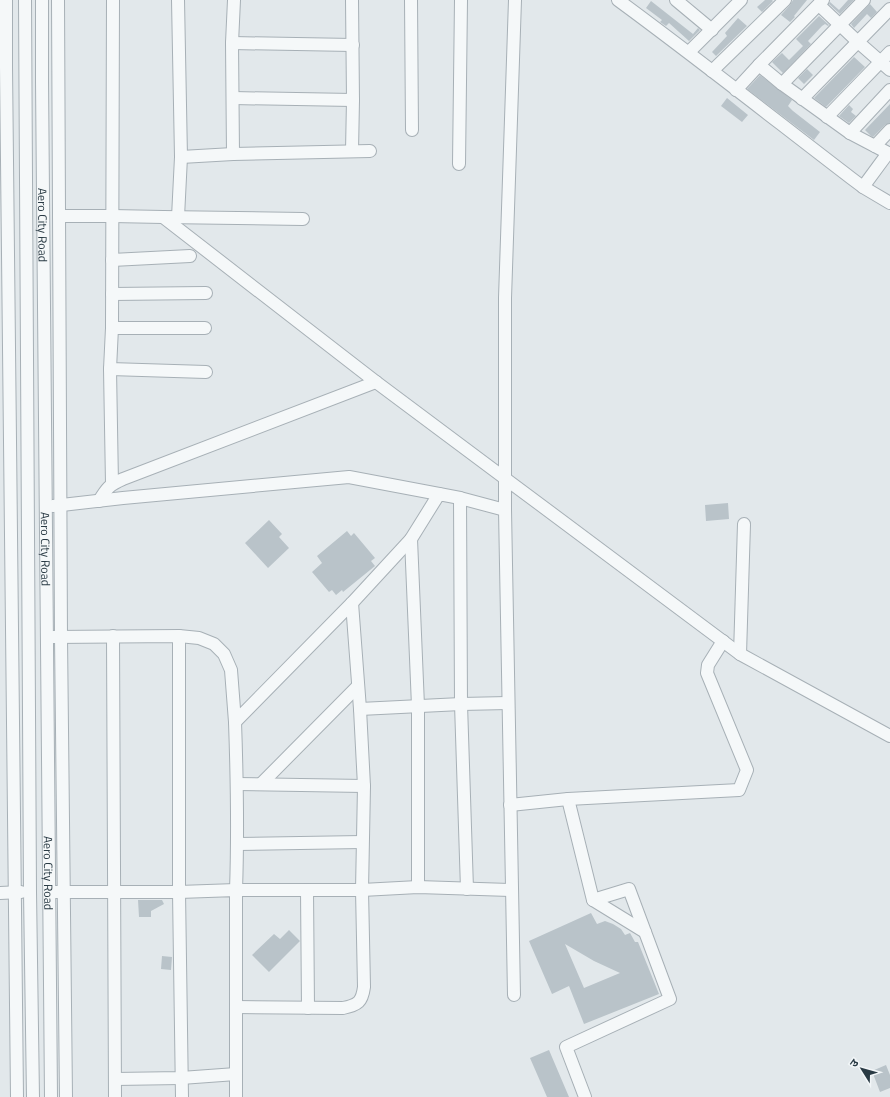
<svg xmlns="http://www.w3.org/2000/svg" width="890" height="1097" font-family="'Titillium Web','Noto Sans Devanagari',sans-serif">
	<rect width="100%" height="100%" fill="#e2e8eb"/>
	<!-- building -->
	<path fill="#b9c3c9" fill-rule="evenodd" d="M 765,0 L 772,0 L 773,1 L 762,12 L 757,7 Z
		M 793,0 L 807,0 L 794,16 L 795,17 L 790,22 L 781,15 L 790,5 Z
		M 848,0 L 854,0 L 840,14 L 829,4 L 830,2 L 839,10 Z
		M 651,1 L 693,34 L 698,28 L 700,30 L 689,41 L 669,23 L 666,26 L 660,22 L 662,20 L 646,8 Z
		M 870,4 L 877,12 L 871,18 L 867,14 L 854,28 L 851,24 Z
		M 819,16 L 829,25 L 828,26 L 825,24 L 822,26 L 808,41 L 811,44 L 783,73 L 772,62 L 782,53 L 789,60 L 803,46 L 796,39 Z
		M 738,18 L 747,26 L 716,56 L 712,52 L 727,36 L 725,33 Z
		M 854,57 L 865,67 L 826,107 L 814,98 Z
		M 807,69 L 813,75 L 804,84 L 798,78 Z
		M 760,75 L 792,100 L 788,106 L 793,111 L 820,132 L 814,140 L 747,89 Z
		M 727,98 L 748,115 L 742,122 L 721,106 Z
		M 890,104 L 890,123 L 885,125 L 873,137 L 871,136 L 865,130 Z
		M 849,105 L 853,109 L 851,112 L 856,116 L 849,123 L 839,116 Z
		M 728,503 L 729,519 L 706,521 L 705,505 Z
		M 269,520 L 282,534 L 279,537 L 289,548 L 268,568 L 245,543 Z
		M 347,531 L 351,536 L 354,533 L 375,558 L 371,561 L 375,566 L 343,592 L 342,590 L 336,595 L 332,590 L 329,592 L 312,572 L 322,563 L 317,556 Z
		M 138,900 L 162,900 L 164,904 L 151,911 L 151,917 L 139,917 Z
		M 591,913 L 597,924 L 605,921 L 613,924 L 621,929 L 625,935 L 630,933 L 635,942 L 638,942 L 659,994 L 584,1024 L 569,986 L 552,994 L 529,941 ZM 565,944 L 594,961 L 620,973 L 584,988 Z
		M 289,930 L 300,941 L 269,972 L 252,955 L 274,934 L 280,939 Z
		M 162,956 L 172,957 L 171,970 L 161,969 Z
		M 549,1050 L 569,1097 L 547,1097 L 530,1058 Z
		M 886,1065 L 890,1075 L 890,1088 L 880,1092 L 872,1071 Z"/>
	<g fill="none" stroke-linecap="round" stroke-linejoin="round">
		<defs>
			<g id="minor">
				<path d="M 6,0 L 6,67 L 17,1097"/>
				<path d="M 25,0 L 30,892 L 33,1097"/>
				<path id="s1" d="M 42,0 L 42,81 L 51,1097"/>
				<path d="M 58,0 L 61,637 L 66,1097"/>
				<path d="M 113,0 L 112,328 L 110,369 L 206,372"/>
				<path d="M 178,0 L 181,157 L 178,217"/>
				<path d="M 411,0 L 412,130"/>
				<path d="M 618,0 C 697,58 774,119 851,178 L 863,187 L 890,203"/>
				<path d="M 676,0 L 712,30"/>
				<path d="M 819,5 L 858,42 L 890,70"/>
				<path d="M 232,43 L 353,45"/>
				<path d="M 689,52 L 741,0"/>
				<path d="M 759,65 L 782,84 L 850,133 L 890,154"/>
				<path d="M 712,71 L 785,0"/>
				<path d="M 782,84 L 864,0"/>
				<path d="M 736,90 L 759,65 L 823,0"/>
				<path d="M 233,98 L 353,100"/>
				<path d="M 802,99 L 890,9"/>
				<path d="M 827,117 L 890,52"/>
				<path d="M 850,133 L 890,90"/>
				<path d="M 875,146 L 890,130"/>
				<path d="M 352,151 L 353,100 L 352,0"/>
				<path d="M 233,154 L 232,43 L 234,0"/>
				<path d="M 181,157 L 233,154 L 370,151"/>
				<path d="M 459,164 L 461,0"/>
				<path d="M 863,187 L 888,153"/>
				<path d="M 59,216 L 112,216 L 163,217 L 303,219"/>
				<path d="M 163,217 L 376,382 L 740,654 L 890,736"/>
				<path d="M 112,260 L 190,256"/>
				<path d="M 112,294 L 206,293"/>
				<path d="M 112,328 L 205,328"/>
				<path d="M 110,369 L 112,484"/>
				<path d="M 460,498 L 461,704 L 467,889"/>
				<path d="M 99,501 C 107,488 109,485 123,479 L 376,382"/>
				<path d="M 53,506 L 123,498 L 349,477 L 439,494"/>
				<path d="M 411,539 L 418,706 L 418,887"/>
				<path d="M 113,636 L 115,1097"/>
				<path d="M 179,636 L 179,892 L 182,1097"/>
				<path d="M 53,637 L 179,636 L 199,638 L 214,644 L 224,654 L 231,670 L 235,722 L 352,603 L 411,539 L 439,494 L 460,498 L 505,510"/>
				<path d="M 740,654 L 744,524"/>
				<path d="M 360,709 L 461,704 L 508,703"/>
				<path d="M 235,722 C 237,778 238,834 236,890 L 362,890 L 418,887 L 512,890"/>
				<path d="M 237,784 L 364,786"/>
				<path d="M 261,784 L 358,686"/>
				<path d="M 568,799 L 593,900 L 629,889 L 670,999 L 566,1047 L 585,1097"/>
				<path d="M 510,805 L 568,799 L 739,790 L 747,770 L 707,673 L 708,665 L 723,641"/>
				<path d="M 238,844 L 362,842"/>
				<path d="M 307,890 L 308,1008"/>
				<path d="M 55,892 L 179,892 L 236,890 L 236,1097"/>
				<path d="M 0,893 L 21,892"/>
				<path d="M 593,900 L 645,932"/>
				<path d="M 514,995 L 505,510 L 505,298 L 515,0"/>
				<path d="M 236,1007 L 343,1008 C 358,1005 362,1002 364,987 L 362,890 L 364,786 L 360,709 L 352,603"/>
				<path d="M 115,1079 L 181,1078 L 236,1074"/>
			</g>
		</defs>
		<!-- minor casing -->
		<use href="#minor" stroke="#a7b0b6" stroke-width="14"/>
		<!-- minor -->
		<use href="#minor" stroke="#f5f8f9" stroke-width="12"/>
	</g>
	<g text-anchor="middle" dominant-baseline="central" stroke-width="3.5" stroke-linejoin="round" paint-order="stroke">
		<!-- street labels -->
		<g font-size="12" fill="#293a44" stroke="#f2f6f8">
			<text stroke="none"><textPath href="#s1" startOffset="225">Aero City Road</textPath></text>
			<text stroke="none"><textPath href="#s1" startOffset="549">Aero City Road</textPath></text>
			<text stroke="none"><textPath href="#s1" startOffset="873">Aero City Road</textPath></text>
		</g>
	</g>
	<!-- north arrow -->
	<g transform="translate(862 1069) rotate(307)" stroke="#f2f6f8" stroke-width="3" paint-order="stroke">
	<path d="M0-3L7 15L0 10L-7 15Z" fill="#293a44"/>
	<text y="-6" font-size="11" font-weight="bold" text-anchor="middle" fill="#293a44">उ</text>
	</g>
</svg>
